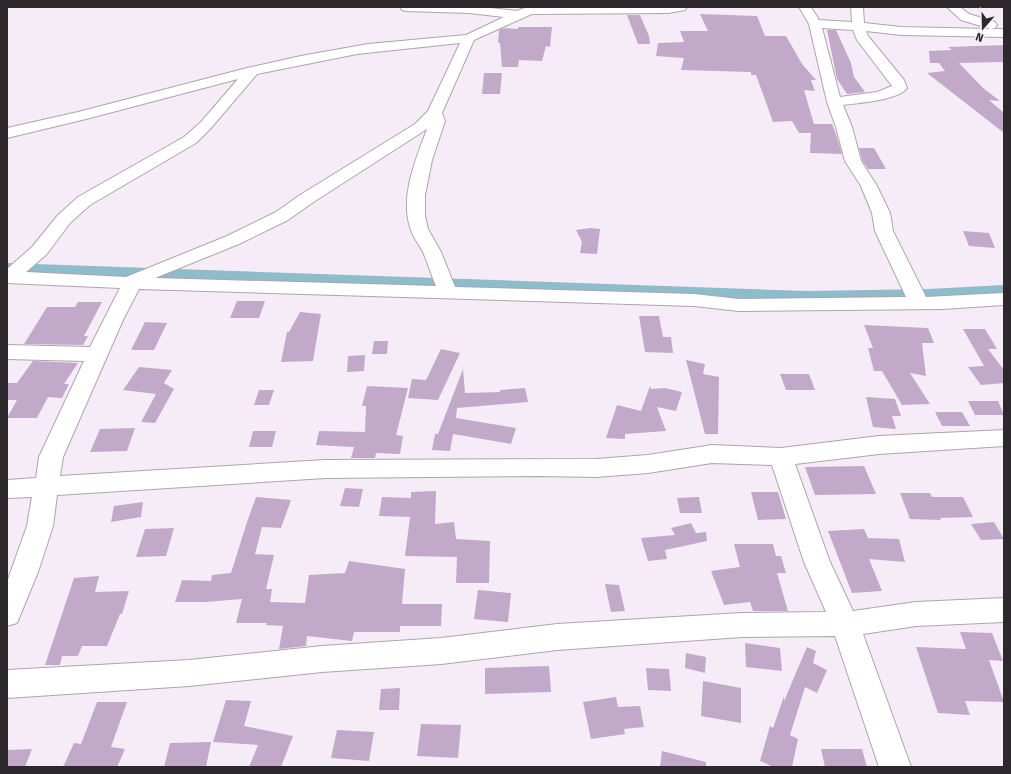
<svg xmlns="http://www.w3.org/2000/svg" width="1011" height="774" font-family="'Fira Sans',sans-serif">
	<rect width="100%" height="100%" fill="#f6ecf7"/>
	<g fill="none" stroke-linecap="round" stroke-linejoin="round">
		<!-- canal -->
		<path fill="#8dbcca" fill-rule="evenodd" d="M 7,263 L 807,291 L 928,289 L 1004,285 L 1004,295 L 928,299 L 807,301 L 7,273 Z"/>
	</g>
	<!-- building -->
	<path fill="#c2a9c9" d="M 700,14 L 757,16 L 765,36 L 786,36 L 802,64 L 816,80 L 811,80 L 815,91 L 804,90 L 814,124 L 832,124 L 837,137 L 842,154 L 810,153 L 811,133 L 799,133 L 792,121 L 773,122 L 756,75 L 751,75 L 751,72 L 681,70 L 684,58 L 656,56 L 658,43 L 684,42 L 680,31 L 708,31 Z
		M 627,15 L 640,15 L 649,36 L 650,44 L 638,44 Z
		M 518,27 L 552,27 L 550,47 L 546,46 L 542,61 L 519,60 L 518,67 L 502,67 L 500,43 L 498,43 L 499,30 L 505,28 L 518,29 Z
		M 827,30 L 836,30 L 851,63 L 854,77 L 865,92 L 847,94 L 837,79 Z
		M 1004,45 L 1004,62 L 959,63 L 983,88 L 1000,101 L 989,100 L 1004,113 L 1004,133 L 927,73 L 945,71 L 939,63 L 930,63 L 929,51 L 952,50 L 948,47 Z
		M 484,73 L 502,73 L 500,94 L 482,94 Z
		M 859,148 L 874,148 L 886,169 L 868,169 L 862,160 Z
		M 590,228 L 600,229 L 597,254 L 580,253 L 582,242 L 576,230 Z
		M 963,231 L 989,233 L 995,248 L 969,246 Z
		M 237,301 L 265,301 L 259,318 L 230,318 Z
		M 78,302 L 102,302 L 84,336 L 88,336 L 83,345 L 24,344 L 47,307 L 75,307 Z
		M 300,312 L 321,314 L 313,361 L 281,362 L 287,332 L 289,332 Z
		M 639,316 L 659,316 L 663,337 L 671,337 L 673,353 L 645,352 Z
		M 145,322 L 167,323 L 154,350 L 131,350 Z
		M 864,325 L 928,328 L 934,343 L 922,343 L 926,376 L 910,373 L 930,404 L 902,405 L 882,371 L 874,371 L 868,348 L 873,348 Z
		M 963,329 L 985,329 L 997,349 L 988,349 L 1004,370 L 1004,383 L 981,385 L 968,367 L 984,366 Z
		M 374,341 L 388,341 L 387,354 L 372,354 Z
		M 441,349 L 460,353 L 438,400 L 408,398 L 412,379 L 426,380 Z
		M 365,355 L 364,371 L 347,372 L 348,356 Z
		M 686,360 L 705,364 L 703,374 L 719,377 L 718,434 L 705,434 Z
		M 33,361 L 78,363 L 64,384 L 69,384 L 62,398 L 48,397 L 37,418 L 7,418 L 17,400 L 7,400 L 7,383 L 17,383 Z
		M 139,367 L 172,370 L 164,383 L 174,389 L 155,423 L 141,422 L 156,394 L 123,390 Z
		M 463,369 L 465,393 L 500,392 L 500,390 L 525,388 L 528,402 L 457,408 L 456,418 L 516,428 L 511,444 L 453,434 L 450,451 L 432,450 L 435,434 L 438,434 Z
		M 780,374 L 809,374 L 815,390 L 786,390 Z
		M 367,386 L 408,388 L 396,435 L 403,436 L 400,454 L 376,453 L 375,458 L 351,458 L 354,447 L 316,445 L 319,431 L 365,432 L 366,406 L 362,406 Z
		M 650,386 L 651,389 L 665,388 L 682,392 L 676,411 L 657,407 L 666,431 L 625,434 L 625,439 L 606,438 L 617,405 L 641,411 Z
		M 259,390 L 274,390 L 269,405 L 254,405 Z
		M 866,397 L 895,399 L 901,416 L 892,416 L 896,429 L 873,427 Z
		M 968,401 L 998,401 L 1004,415 L 975,415 Z
		M 935,412 L 962,412 L 970,426 L 942,426 Z
		M 135,428 L 127,451 L 90,452 L 100,429 Z
		M 253,431 L 276,431 L 272,447 L 249,447 Z
		M 864,466 L 876,494 L 815,495 L 805,467 Z
		M 345,488 L 363,489 L 359,507 L 340,506 Z
		M 436,491 L 435,524 L 454,522 L 456,539 L 490,541 L 489,583 L 456,583 L 457,557 L 405,556 L 410,517 L 379,516 L 382,497 L 411,498 L 411,492 Z
		M 751,492 L 778,492 L 786,519 L 758,520 Z
		M 900,493 L 930,493 L 932,497 L 963,497 L 973,517 L 940,518 L 941,520 L 910,519 Z
		M 256,497 L 291,500 L 281,528 L 262,527 L 255,554 L 274,555 L 266,589 L 272,589 L 270,602 L 305,603 L 309,575 L 345,573 L 349,561 L 405,569 L 402,604 L 442,604 L 441,626 L 400,626 L 400,632 L 354,632 L 352,641 L 307,636 L 306,646 L 279,649 L 283,626 L 266,625 L 267,623 L 236,623 L 242,599 L 205,602 L 175,602 L 182,580 L 211,581 L 212,575 L 231,573 L 247,522 Z
		M 699,497 L 702,513 L 680,513 L 677,498 Z
		M 143,502 L 141,517 L 111,522 L 114,506 Z
		M 994,522 L 1004,539 L 981,540 L 971,524 Z
		M 691,523 L 696,533 L 706,532 L 707,541 L 665,550 L 667,559 L 648,561 L 641,538 L 675,535 L 671,528 Z
		M 174,528 L 166,556 L 136,557 L 145,529 Z
		M 864,529 L 868,538 L 899,539 L 905,562 L 869,559 L 882,591 L 852,593 L 828,531 Z
		M 734,544 L 773,544 L 776,556 L 781,556 L 786,573 L 777,573 L 788,611 L 753,611 L 750,602 L 724,605 L 711,571 L 740,567 Z
		M 99,576 L 95,592 L 129,591 L 122,614 L 120,614 L 107,646 L 82,646 L 78,656 L 62,656 L 60,665 L 45,665 L 74,578 Z
		M 605,584 L 619,585 L 625,611 L 611,612 Z
		M 478,590 L 511,593 L 508,622 L 474,619 Z
		M 960,632 L 992,633 L 1003,661 L 989,660 L 1004,702 L 965,701 L 970,715 L 938,713 L 916,647 L 966,649 Z
		M 745,643 L 780,648 L 782,671 L 746,667 Z
		M 807,647 L 816,651 L 813,663 L 827,670 L 817,693 L 805,687 L 790,735 L 798,739 L 792,767 L 774,767 L 760,761 L 770,726 L 773,728 L 784,696 L 784,701 Z
		M 686,653 L 706,657 L 705,673 L 685,668 Z
		M 549,666 L 551,692 L 485,694 L 485,668 Z
		M 646,668 L 669,669 L 671,691 L 648,690 Z
		M 703,681 L 741,688 L 741,723 L 701,716 Z
		M 400,688 L 399,710 L 379,710 L 381,689 Z
		M 616,697 L 618,707 L 640,706 L 644,727 L 624,729 L 625,734 L 591,739 L 583,702 Z
		M 226,700 L 251,701 L 244,726 L 293,736 L 281,767 L 249,767 L 258,745 L 213,742 Z
		M 97,702 L 127,702 L 111,747 L 125,749 L 117,767 L 63,767 L 74,743 L 81,744 Z
		M 421,724 L 461,725 L 458,758 L 417,756 Z
		M 337,730 L 374,732 L 369,761 L 331,758 Z
		M 211,742 L 206,767 L 164,767 L 170,743 Z
		M 32,749 L 25,767 L 7,767 L 7,750 Z
		M 821,749 L 862,749 L 867,767 L 825,767 Z
		M 662,751 L 706,762 L 706,767 L 660,767 Z"/>
	<g fill="none" stroke-linecap="round" stroke-linejoin="round">
		<defs>
			<path id="minor" d="M 400,7 L 482,7 L 517,11 L 527,7 L 687,7 L 685,10 L 668,13 L 532,14 L 474,40 L 442,113 L 445,121 L 432,160 L 425,195 L 425,216 L 428,229 L 441,252 L 455,287 L 694,294 L 739,299 L 906,297 L 875,231 L 872,213 L 861,186 L 845,161 L 836,127 L 827,102 L 809,24 L 799,7 L 811,7 L 819,20 L 852,22 L 851,7 L 863,7 L 864,23 L 901,27 L 991,29 L 961,20 L 947,7 L 960,7 L 969,14 L 995,22 L 997,25 L 995,28 L 991,29 L 1004,29 L 1004,37 L 901,35 L 866,31 L 868,36 L 904,80 L 907,88 C 899,100 858,103 843,105 L 852,127 L 861,161 L 877,186 L 890,213 L 893,231 L 926,297 L 1004,293 L 1004,305 L 942,309 L 739,311 L 694,306 L 139,289 L 123,320 L 63,457 L 60,476 L 325,460 L 596,459 L 648,455 L 712,445 L 781,448 L 879,436 L 1004,430 L 1004,446 L 879,454 L 795,464 L 830,562 L 853,611 L 916,602 L 1004,598 L 1004,622 L 916,626 L 863,634 L 911,767 L 879,767 L 835,636 L 742,637 L 557,650 L 441,664 L 322,672 L 189,686 L 7,698 L 7,670 L 189,660 L 322,646 L 441,638 L 557,624 L 742,613 L 826,612 L 804,562 L 772,465 L 712,463 L 648,473 L 596,477 L 538,476 L 325,478 L 57,495 L 53,526 L 38,572 L 17,623 L 7,626 L 7,582 L 27,526 L 32,497 L 7,498 L 7,480 L 36,478 L 39,457 L 84,361 L 7,359 L 7,345 L 90,347 L 120,288 L 7,283 L 7,269 L 32,247 L 58,215 L 78,197 L 184,137 L 201,122 L 238,79 L 86,119 L 7,138 L 7,128 L 78,112 L 247,68 L 301,56 L 368,44 L 466,35 L 504,17 L 469,13 L 406,11 L 402,10 ZM 822,28 L 853,30 L 857,40 L 892,86 L 877,92 L 840,97 ZM 460,43 L 428,111 L 415,124 L 300,195 L 276,212 L 227,236 L 126,277 L 26,272 L 46,255 L 70,223 L 90,205 L 196,143 L 211,128 L 257,74 L 357,54 ZM 427,129 C 416,159 400,195 410,227 C 412,236 419,244 423,252 C 428,263 431,275 436,286 L 155,278 L 239,244 L 288,220 L 312,203 Z"/>
		</defs>
		<!-- minor casing -->
		<use href="#minor" stroke="#aea4ae" stroke-width="2"/>
		<!-- minor -->
		<use href="#minor" fill="#fff" fill-rule="evenodd"/>
	</g>
	<!-- border -->
	<rect width="1011" height="774" fill="none" stroke="#2c282c" stroke-width="16"/>
	<!-- north arrow -->
	<g transform="translate(983 28) rotate(200)" stroke="#f6ecf7" stroke-width="3" paint-order="stroke">
	<path d="M0-3L7 15L0 10L-7 15Z" fill="#2c282c"/>
	<text y="-6" font-size="11" font-weight="bold" text-anchor="middle" fill="#2c282c">N</text>
	</g>
</svg>
